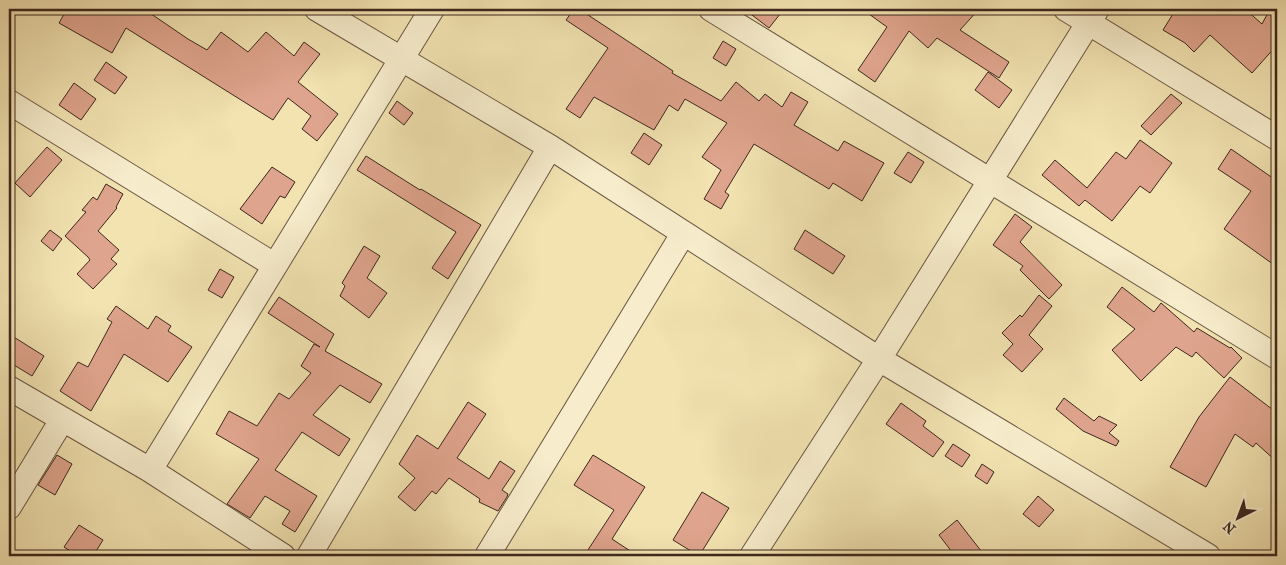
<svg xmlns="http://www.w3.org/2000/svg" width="1286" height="565" font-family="'IM FELL French Canon',serif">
	<rect width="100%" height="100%" fill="#f2e3b1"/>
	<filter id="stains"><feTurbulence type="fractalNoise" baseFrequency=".004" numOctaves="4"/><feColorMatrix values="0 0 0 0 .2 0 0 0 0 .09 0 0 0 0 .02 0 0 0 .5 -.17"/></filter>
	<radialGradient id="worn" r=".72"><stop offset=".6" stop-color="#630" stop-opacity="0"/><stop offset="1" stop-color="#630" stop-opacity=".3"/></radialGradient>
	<!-- building -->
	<path fill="#dfa48d" stroke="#3d271e" d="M 67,9 L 144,9 L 188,39 L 207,50 L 221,32 L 248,52 L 266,32 L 294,56 L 304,42 L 320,54 L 298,82 L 338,114 L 317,141 L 302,129 L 311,116 L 288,98 L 273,120 L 126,28 L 112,53 L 59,23 Z
		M 574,9 L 579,9 L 673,71 L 672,73 L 721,101 L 736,82 L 759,101 L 765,94 L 782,107 L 791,92 L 808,102 L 794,125 L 838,151 L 844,141 L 884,163 L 862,201 L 833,183 L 829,189 L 754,144 L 725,192 L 729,195 L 721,209 L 704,199 L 721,170 L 702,157 L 727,123 L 685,99 L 678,111 L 669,105 L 654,130 L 594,97 L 580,118 L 566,109 L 608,48 L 566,20 Z
		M 744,9 L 784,9 L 769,28 Z
		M 862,9 L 979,9 L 960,30 L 1009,62 L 999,78 L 937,38 L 928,48 L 909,31 L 875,82 L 858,70 L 887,27 Z
		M 1176,9 L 1245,9 L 1262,24 L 1270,9 L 1277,9 L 1277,45 L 1252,73 L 1210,35 L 1194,52 L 1185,43 L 1163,30 Z
		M 723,41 L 736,49 L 726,66 L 713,58 Z
		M 106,62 L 127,77 L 115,94 L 94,80 Z
		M 988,72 L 1012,90 L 999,108 L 975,90 Z
		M 74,83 L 96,99 L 81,120 L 59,105 Z
		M 1171,94 L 1182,103 L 1151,135 L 1141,126 Z
		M 397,101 L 413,113 L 404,125 L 389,113 Z
		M 644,133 L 662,145 L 649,165 L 631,153 Z
		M 1140,140 L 1172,163 L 1150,193 L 1140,186 L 1112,221 L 1085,200 L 1079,206 L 1042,175 L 1055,160 L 1087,188 L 1116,152 L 1126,159 Z
		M 47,147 L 62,160 L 30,197 L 15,183 Z
		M 1231,149 L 1277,181 L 1277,267 L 1224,229 L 1251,191 L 1218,169 Z
		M 908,152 L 924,162 L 911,183 L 894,173 Z
		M 366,156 L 420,190 L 421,189 L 481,225 L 448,279 L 432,268 L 456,232 L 357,170 Z
		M 272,167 L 295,182 L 285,198 L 280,196 L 262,224 L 240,209 Z
		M 106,184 L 123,194 L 116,207 L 117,208 L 98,231 L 119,250 L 111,259 L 117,264 L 93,289 L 77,274 L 90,260 L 88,257 L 65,236 L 86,212 L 82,210 L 93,197 L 97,200 Z
		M 1015,214 L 1032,227 L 1020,242 L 1062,285 L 1049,299 L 1020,270 L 1023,266 L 993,245 Z
		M 50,230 L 62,239 L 53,251 L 41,241 Z
		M 805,230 L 845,256 L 833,274 L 794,249 Z
		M 364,246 L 380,256 L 367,278 L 387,293 L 369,318 L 340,296 L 345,286 L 342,283 Z
		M 220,269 L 234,277 L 222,298 L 208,290 Z
		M 1122,287 L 1154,312 L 1161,303 L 1194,332 L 1197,328 L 1230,348 L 1231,347 L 1242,358 L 1224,378 L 1196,352 L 1192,357 L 1176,347 L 1141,381 L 1112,350 L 1135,329 L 1107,307 Z
		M 1039,295 L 1052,306 L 1029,335 L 1043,349 L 1022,372 L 1003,355 L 1013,344 L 1002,333 L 1020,315 L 1022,317 Z
		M 279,297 L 334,334 L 325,351 L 382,384 L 370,403 L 340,385 L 313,415 L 350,439 L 339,456 L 302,432 L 275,470 L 317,496 L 295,532 L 282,524 L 290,511 L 265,496 L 250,518 L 227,504 L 259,459 L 216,434 L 229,411 L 257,426 L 279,393 L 289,399 L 311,373 L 301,366 L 314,344 L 320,347 L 268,313 Z
		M 116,306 L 148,329 L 156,316 L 171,326 L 168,331 L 192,347 L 168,382 L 124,354 L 91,411 L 60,391 L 78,362 L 88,367 L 112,322 L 107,319 Z
		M 9,334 L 44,356 L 32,376 L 9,362 Z
		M 1230,377 L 1277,413 L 1277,462 L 1256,443 L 1253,447 L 1235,434 L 1206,487 L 1170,467 L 1199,417 Z
		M 1064,398 L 1094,421 L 1099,416 L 1117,425 L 1109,433 L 1119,441 L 1116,446 L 1083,431 L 1056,409 Z
		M 468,402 L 486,414 L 457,458 L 489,479 L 500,461 L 515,471 L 502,490 L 508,494 L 507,497 L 498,511 L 479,502 L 480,499 L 449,478 L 436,494 L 432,491 L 415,511 L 398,497 L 415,478 L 399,464 L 417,435 L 438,449 Z
		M 901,403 L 926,421 L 923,426 L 944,442 L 933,457 L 886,424 Z
		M 953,444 L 970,455 L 962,467 L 945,456 Z
		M 57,455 L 72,464 L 55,495 L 38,485 Z
		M 593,455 L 645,487 L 612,539 L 638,556 L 584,556 L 614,510 L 574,485 Z
		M 982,464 L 994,472 L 987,484 L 975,476 Z
		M 702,492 L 729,508 L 699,556 L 673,540 Z
		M 1038,496 L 1054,510 L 1039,527 L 1023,514 Z
		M 957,520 L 985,556 L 955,556 L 939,535 Z
		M 79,525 L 103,540 L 93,556 L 78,556 L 64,547 Z"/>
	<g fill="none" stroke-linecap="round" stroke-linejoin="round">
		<defs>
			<path id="minor" d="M 317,9 L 550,147 L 879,359 L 1208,556
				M 711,9 L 1277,357
				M 1066,9 L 1277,138
				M 9,102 L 274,265
				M 9,388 L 150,470 L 432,9
				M 150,470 L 283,556
				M 9,507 L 62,420
				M 309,556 L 550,147
				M 487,556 L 683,234
				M 752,556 L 879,359 L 1097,9"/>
		</defs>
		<!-- minor casing -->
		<use href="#minor" stroke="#6a5643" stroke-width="26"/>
		<!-- minor -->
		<use href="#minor" stroke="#f7edcc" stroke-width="24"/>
	</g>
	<!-- margin -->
	<rect width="1286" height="565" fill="none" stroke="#f2e3b1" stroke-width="30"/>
	<rect x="10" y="10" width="1266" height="545" fill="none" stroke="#3d271e" stroke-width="2.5"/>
	<rect x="15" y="15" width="1256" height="535" fill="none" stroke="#3d271e"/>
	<!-- north arrow -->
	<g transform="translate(1238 518) rotate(222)" stroke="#f7edcc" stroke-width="4" paint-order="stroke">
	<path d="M0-4L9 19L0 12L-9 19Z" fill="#3d271e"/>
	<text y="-8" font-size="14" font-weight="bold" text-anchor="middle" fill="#3d271e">N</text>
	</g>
	<rect width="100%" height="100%" filter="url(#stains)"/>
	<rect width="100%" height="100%" fill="url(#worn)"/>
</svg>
